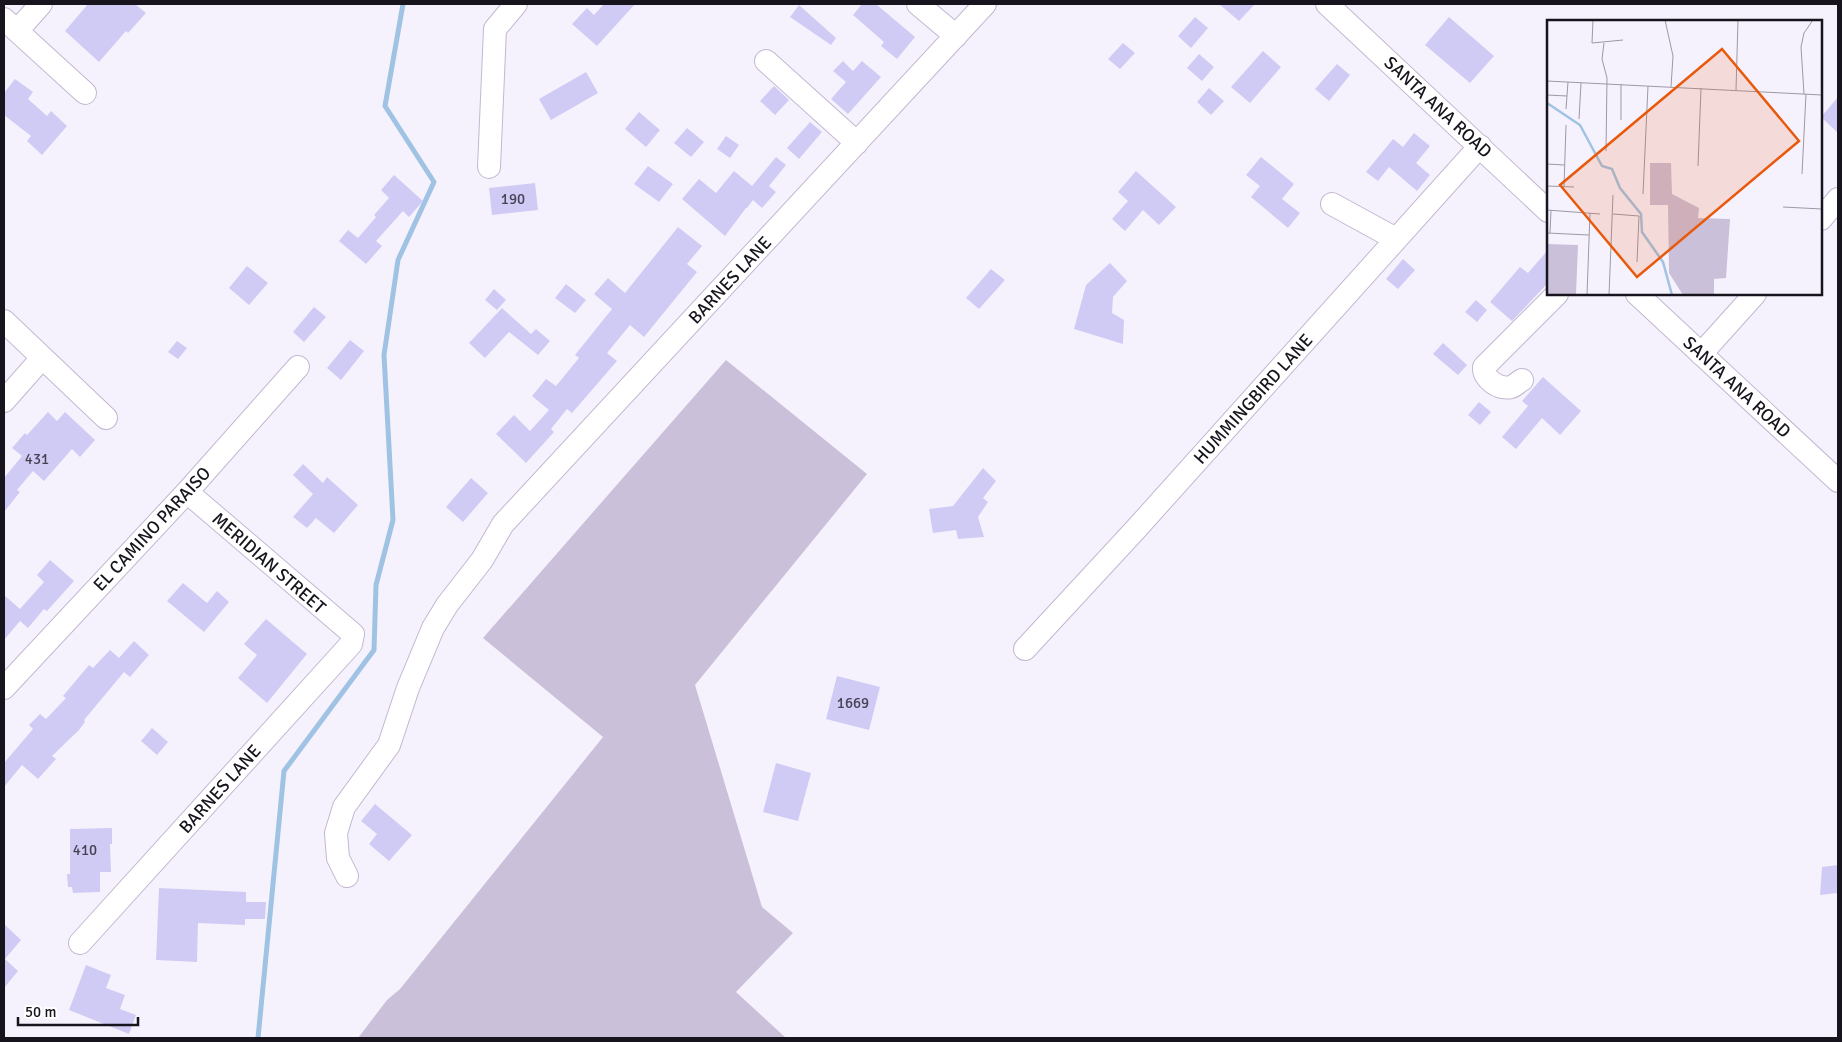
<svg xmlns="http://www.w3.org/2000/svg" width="1842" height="1042" font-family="Signika,sans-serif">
	<rect width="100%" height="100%" fill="#f6f2fd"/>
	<!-- green -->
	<path fill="#cac0d9" d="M 726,360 L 867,474 L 695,685 L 762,907 L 793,933 L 736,992 L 786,1038 L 358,1038 L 387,1000 L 400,989 L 603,737 L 483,638 Z"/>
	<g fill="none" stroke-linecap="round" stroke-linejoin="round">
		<!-- stream -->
		<path stroke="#a0c3e3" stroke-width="5" d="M 258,1038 L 284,771 L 374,650 L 376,585 L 393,520 L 384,355 L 398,260 L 434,182 L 385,106 L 403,4"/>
	</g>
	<!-- building -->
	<path fill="#d0cbf5" d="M 88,4 L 135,4 L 146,13 L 128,33 L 126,31 L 99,62 L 65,31 Z
		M 604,4 L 635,4 L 597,46 L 572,24 L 587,8 L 594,15 Z
		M 862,4 L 876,4 L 915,37 L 897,59 L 881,46 L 884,42 L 853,15 Z
		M 1219,4 L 1255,4 L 1239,21 Z
		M 799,5 L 836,38 L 831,45 L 790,17 Z
		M 1195,17 L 1208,28 L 1191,48 L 1178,36 Z
		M 1449,17 L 1494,56 L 1470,83 L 1425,45 Z
		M 1123,43 L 1135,53 L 1120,69 L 1108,59 Z
		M 1263,51 L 1281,67 L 1250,103 L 1231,87 Z
		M 1199,54 L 1214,67 L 1202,81 L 1187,68 Z
		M 843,61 L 853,71 L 862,61 L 881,77 L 848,114 L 831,99 L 846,82 L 833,71 Z
		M 1337,64 L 1350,75 L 1329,101 L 1315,89 Z
		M 586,72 L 598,93 L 551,120 L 539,99 Z
		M 15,79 L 33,92 L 28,99 L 47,116 L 51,111 L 67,126 L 42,155 L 27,141 L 31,136 L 4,115 L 4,93 Z
		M 774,86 L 789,100 L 775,115 L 760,101 Z
		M 1209,88 L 1224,101 L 1211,115 L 1197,102 Z
		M 1838,97 L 1838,133 L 1821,117 Z
		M 639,112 L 660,130 L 646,147 L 625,129 Z
		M 810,122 L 822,132 L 799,159 L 787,148 Z
		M 687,128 L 704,142 L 691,157 L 674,143 Z
		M 1414,133 L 1430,146 L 1416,163 L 1430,175 L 1417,191 L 1389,167 L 1378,181 L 1366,172 L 1393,139 L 1403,147 Z
		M 726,136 L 739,145 L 730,158 L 717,149 Z
		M 776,157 L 786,165 L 769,186 L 776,192 L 762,208 L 753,200 L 747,208 L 746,208 L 725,236 L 682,199 L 699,179 L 716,193 L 734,171 L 752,186 Z
		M 1261,157 L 1294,184 L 1282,199 L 1300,213 L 1288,228 L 1251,197 L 1260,186 L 1246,175 Z
		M 648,166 L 673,184 L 659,202 L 634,184 Z
		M 1136,171 L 1176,207 L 1159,225 L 1143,210 L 1125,231 L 1112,219 L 1128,201 L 1118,192 Z
		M 394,175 L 423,201 L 409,217 L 403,211 L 376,241 L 382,246 L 366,264 L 339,241 L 348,230 L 358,238 L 376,217 L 374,215 L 389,198 L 381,190 Z
		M 535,183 L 538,210 L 492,215 L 489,188 Z
		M 678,227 L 702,246 L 687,264 L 697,272 L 644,337 L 630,325 L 607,353 L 617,361 L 572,413 L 567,409 L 551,429 L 554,432 L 526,463 L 496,434 L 514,415 L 530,431 L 549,410 L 532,396 L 546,379 L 556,386 L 579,358 L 575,355 L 612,309 L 594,294 L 608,278 L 625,293 Z
		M 1548,250 L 1548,283 L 1512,321 L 1490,302 L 1520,267 L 1528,273 Z
		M 1403,259 L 1415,270 L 1398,289 L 1386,279 Z
		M 1110,263 L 1127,281 L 1113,297 L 1112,313 L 1124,320 L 1123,344 L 1074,329 L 1086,285 Z
		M 247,266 L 268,283 L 249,305 L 229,288 Z
		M 991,269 L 1005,280 L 979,309 L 966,298 Z
		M 566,284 L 586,300 L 575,313 L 555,298 Z
		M 494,289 L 506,300 L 497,310 L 485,300 Z
		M 1476,300 L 1487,310 L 1477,322 L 1465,312 Z
		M 314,307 L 326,317 L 304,342 L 293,332 Z
		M 502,308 L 531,334 L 536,329 L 550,341 L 538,355 L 509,332 L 485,358 L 469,343 Z
		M 350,340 L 364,351 L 341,380 L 327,368 Z
		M 177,341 L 187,348 L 178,359 L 168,352 Z
		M 1443,343 L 1467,365 L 1458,375 L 1433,354 Z
		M 1543,377 L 1581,411 L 1560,435 L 1542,418 L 1516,449 L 1502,437 L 1528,406 L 1522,401 Z
		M 1479,402 L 1491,412 L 1480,425 L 1468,415 Z
		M 48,412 L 57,421 L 65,412 L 95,440 L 80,457 L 72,449 L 44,481 L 33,471 L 17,490 L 20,492 L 4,512 L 4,478 L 22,456 L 12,448 L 25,433 L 27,435 Z
		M 303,464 L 323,483 L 327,477 L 358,505 L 334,533 L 316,518 L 307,528 L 293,517 L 313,494 L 293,475 Z
		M 983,468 L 996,481 L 983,498 L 988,502 L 978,517 L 984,537 L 958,539 L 956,530 L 933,533 L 929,509 L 953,506 Z
		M 471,478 L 488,493 L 463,522 L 446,507 Z
		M 50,560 L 74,581 L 47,611 L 44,609 L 28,628 L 20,621 L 4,640 L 4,595 L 20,609 L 44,582 L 37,575 Z
		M 183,583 L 207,603 L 217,591 L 229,602 L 204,632 L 167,601 Z
		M 266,619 L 307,654 L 267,703 L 238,678 L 257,655 L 244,644 Z
		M 134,641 L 149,655 L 130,677 L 124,672 L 84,720 L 85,722 L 79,730 L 52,756 L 56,759 L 38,779 L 22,765 L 4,787 L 4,763 L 33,729 L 29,725 L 40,714 L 46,719 L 66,698 L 63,696 L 89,665 L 93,668 L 110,650 L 119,658 Z
		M 837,676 L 880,687 L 869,730 L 826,719 Z
		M 152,728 L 168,742 L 157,755 L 141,741 Z
		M 776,763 L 811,773 L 798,821 L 763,812 Z
		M 375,804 L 412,835 L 389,861 L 369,844 L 377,834 L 361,821 Z
		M 112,828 L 112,844 L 110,844 L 111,872 L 100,872 L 100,892 L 73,893 L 72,887 L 68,887 L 67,874 L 70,874 L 70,829 Z
		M 1838,865 L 1838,893 L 1820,895 L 1822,867 Z
		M 159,888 L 246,892 L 246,902 L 266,902 L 265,919 L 245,919 L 245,925 L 198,923 L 197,962 L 156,960 Z
		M 4,924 L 21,940 L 5,959 L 18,971 L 4,988 Z
		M 86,965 L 111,975 L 106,988 L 125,995 L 120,1009 L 136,1015 L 129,1034 L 69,1010 Z"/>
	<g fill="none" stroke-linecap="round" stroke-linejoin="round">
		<defs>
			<path id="minor" d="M 918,4 L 956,36
				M 1327,4 L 1548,211
				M 4,19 L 85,93
				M 17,31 L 41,4
				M 766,61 L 857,143
				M 489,167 L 495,29 L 516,4
				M 1332,204 L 1396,239
				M 1821,219 L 1838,199
				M 1637,294 L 1838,481
				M 4,321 L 106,418
				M 1701,354 L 1755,294
				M 1522,380 C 1518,382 1515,386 1511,387 C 1499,390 1483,379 1484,367 L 1557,294
				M 4,401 L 42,358
				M 1025,649 L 1136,529 L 1480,146
				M 4,688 L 187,492 L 298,367
				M 347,876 L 338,858 L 336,833 L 344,807 L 389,745 L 408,688 L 433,628 L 447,605 L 482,560 L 503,524 L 985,4
				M 80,943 L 351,644 L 353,634 L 187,492"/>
		</defs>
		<!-- minor casing -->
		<use href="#minor" stroke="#c2b7d1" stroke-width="24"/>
		<!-- minor -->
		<use href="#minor" stroke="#fff" stroke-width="22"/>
	</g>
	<g text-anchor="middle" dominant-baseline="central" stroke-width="4.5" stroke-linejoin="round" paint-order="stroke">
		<!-- number labels -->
		<g font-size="15" fill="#464253">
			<text x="513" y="199">190</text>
			<text x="37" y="459">431</text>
			<text x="853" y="703">1669</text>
			<text x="85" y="850">410</text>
		</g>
		<!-- street labels -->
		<g font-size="18" fill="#18141d" stroke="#fff">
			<text transform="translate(1438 107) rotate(43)">SANTA ANA ROAD</text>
			<text transform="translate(730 280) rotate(-47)">BARNES LANE</text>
			<text transform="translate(1737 387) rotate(43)">SANTA ANA ROAD</text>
			<text transform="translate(1253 399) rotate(-48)">HUMMINGBIRD LANE</text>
			<text transform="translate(152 529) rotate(-47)">EL CAMINO PARAISO</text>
			<text transform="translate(269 563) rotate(41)">MERIDIAN STREET</text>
			<text transform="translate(220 789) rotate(-48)">BARNES LANE</text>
		</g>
	</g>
	<!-- overview -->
	<g transform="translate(1547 20)">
		<rect width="275" height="275" fill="#f6f2fd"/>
		<path d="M 103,143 L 124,143 L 125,174 L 152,188 L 151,198 L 183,199 L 179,258 L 167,259 L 167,275 L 136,275 L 122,253 L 121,185 L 103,185 ZM 0,224 L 31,225 L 29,275 L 0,275 Z" fill="#cac0d9"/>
		<path fill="none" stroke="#a0c3e3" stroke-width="2.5" d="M 0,83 L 33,105 L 55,146 L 65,149 L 73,168 L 94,194 L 95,212 L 116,242 L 125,275"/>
		<path fill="none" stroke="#9d99a3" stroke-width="1" d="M 46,0 L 45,23 L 76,20M 118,0 L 126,36 L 124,67M 57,23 L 55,39 L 60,58 L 59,131M 0,61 L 275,75M 189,70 L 191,0M 257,74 L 254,27 L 257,13 L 266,0M 0,75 L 20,76M 19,89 L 21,62M 32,99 L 34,63M 74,100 L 74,64M 0,144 L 17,145M 151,146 L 154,68M 255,154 L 259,74M 0,166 L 27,167M 17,166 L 19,105M 96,174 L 101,66M 236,187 L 275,189M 0,190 L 53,194M 66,194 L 92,196 L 90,242M 0,213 L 42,215M 3,213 L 4,190M 40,275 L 43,193M 62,275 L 66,175"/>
		<path fill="#e8590c" fill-opacity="0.15" stroke="#e8590c" stroke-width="2.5" d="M 175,29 L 252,121 L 90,257 L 13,165 Z"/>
		<rect width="275" height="275" fill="none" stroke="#18141d" stroke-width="2.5"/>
	</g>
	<!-- border -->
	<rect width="1842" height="1042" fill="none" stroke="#18141d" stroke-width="10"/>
	<!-- scale -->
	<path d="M18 1017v8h120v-8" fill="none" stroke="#18141d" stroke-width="2.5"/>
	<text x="25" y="1017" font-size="15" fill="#18141d" stroke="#ffffff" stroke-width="4" paint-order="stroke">50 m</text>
</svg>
